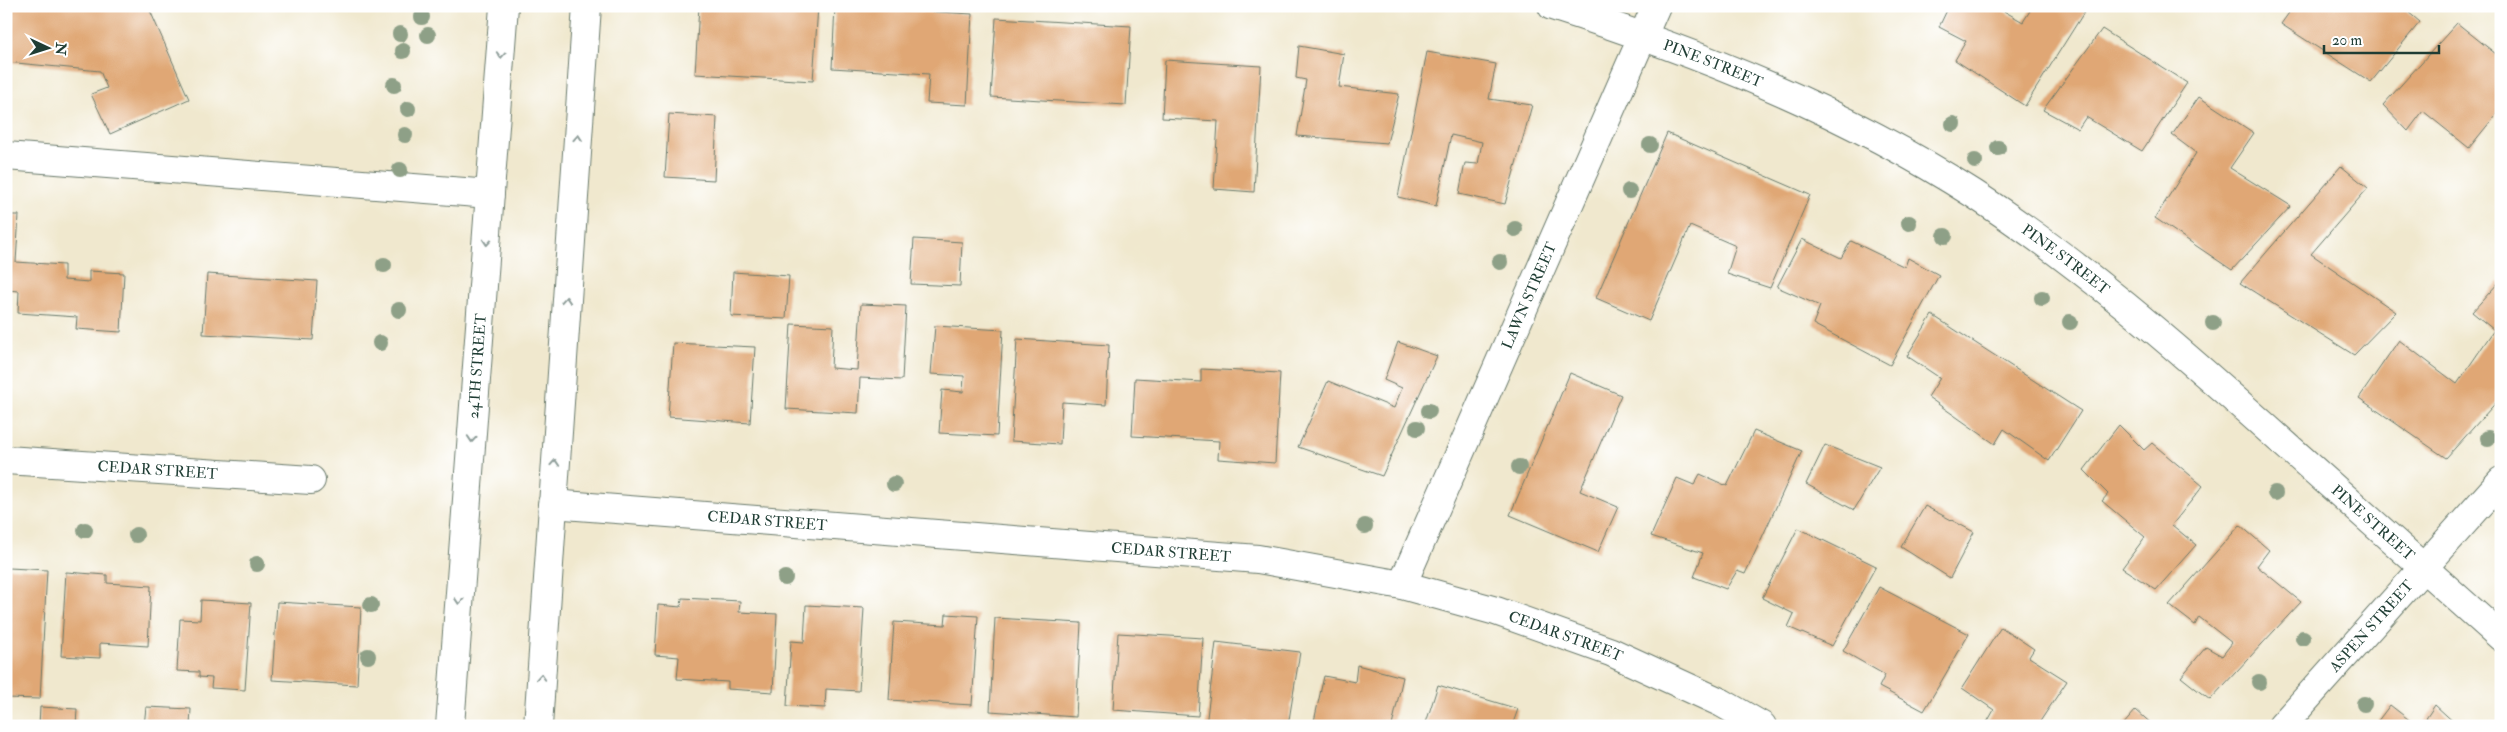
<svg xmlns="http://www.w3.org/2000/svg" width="2507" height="732" font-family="'IM FELL Double Pica',serif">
	<rect width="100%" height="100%" fill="#fff"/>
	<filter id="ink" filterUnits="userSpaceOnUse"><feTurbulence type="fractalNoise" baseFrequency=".02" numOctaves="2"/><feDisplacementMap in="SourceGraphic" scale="10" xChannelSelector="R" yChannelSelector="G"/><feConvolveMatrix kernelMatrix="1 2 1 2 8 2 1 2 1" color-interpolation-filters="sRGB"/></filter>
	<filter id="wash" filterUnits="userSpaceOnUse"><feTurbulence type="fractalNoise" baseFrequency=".0096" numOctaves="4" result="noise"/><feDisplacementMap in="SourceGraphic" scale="20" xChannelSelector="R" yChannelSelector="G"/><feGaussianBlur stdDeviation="1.12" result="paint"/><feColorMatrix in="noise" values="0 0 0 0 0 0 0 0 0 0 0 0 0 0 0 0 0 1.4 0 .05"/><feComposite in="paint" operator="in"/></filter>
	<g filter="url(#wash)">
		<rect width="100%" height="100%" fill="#f0e8ce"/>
		<g id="blocks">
			<!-- building -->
			<path fill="#e0a775" d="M 6,6 L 148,6 L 189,99 L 110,134 L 91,94 L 107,88 L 100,71 L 6,62 Z
				M 699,6 L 818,6 L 813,81 L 695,74 Z
				M 835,6 L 972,14 L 967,105 L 927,103 L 929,74 L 832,68 Z
				M 1949,6 L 1995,6 L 2023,22 L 2033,6 L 2088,6 L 2025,106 L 1955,60 L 1966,41 L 1939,27 Z
				M 2287,6 L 2401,6 L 2420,22 L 2371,82 L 2281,24 L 2291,10 Z
				M 996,18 L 1131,26 L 1126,105 L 991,97 Z
				M 2457,23 L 2501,58 L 2501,113 L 2499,111 L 2469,148 L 2423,111 L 2408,131 L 2383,105 Z
				M 2102,29 L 2187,83 L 2142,151 L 2086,117 L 2078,129 L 2043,110 Z
				M 1299,46 L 1344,54 L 1339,87 L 1399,94 L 1387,143 L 1297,136 L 1306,80 L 1296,78 Z
				M 1427,52 L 1496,64 L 1489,99 L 1532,105 L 1505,204 L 1459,194 L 1465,163 L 1478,164 L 1482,142 L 1451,135 L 1436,206 L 1398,197 Z
				M 1165,60 L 1261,66 L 1254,192 L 1214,189 L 1218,121 L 1162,118 Z
				M 2199,97 L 2254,133 L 2230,168 L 2291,206 L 2232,270 L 2155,218 L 2196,153 L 2172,135 Z
				M 669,114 L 717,117 L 714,180 L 665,177 Z
				M 1667,133 L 1810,195 L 1770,288 L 1727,274 L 1736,246 L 1690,226 L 1649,321 L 1596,298 Z
				M 2341,166 L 2368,188 L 2311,254 L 2396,312 L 2354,355 L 2240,283 Z
				M 6,215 L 19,215 L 16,262 L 64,265 L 64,280 L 89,282 L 89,271 L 124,273 L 121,332 L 76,329 L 77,317 L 18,313 L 19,291 L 6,290 Z
				M 914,239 L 962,242 L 960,286 L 911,284 Z
				M 1802,239 L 1841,258 L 1851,241 L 1905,267 L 1908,258 L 1939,275 L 1890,365 L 1813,324 L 1820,306 L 1777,287 Z
				M 733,272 L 789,276 L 786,319 L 731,316 Z
				M 207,274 L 317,281 L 313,340 L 203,334 Z
				M 2499,282 L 2501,284 L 2501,397 L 2446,458 L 2359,398 L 2399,340 L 2457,384 L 2494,330 L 2472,312 Z
				M 861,304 L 906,306 L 902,380 L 860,378 L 858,413 L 786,409 L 791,324 L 833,326 L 831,368 L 857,370 Z
				M 1932,315 L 2081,411 L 2049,461 L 2004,429 L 1995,444 L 1928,397 L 1940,378 L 1907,356 Z
				M 935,326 L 1003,330 L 997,436 L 939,433 L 942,390 L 963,392 L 964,376 L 931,374 Z
				M 1017,339 L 1109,345 L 1106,405 L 1062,402 L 1060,444 L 1011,441 Z
				M 1398,342 L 1437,356 L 1382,476 L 1298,447 L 1328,381 L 1394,408 L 1402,388 L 1384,380 Z
				M 673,343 L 755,347 L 750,423 L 668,417 Z
				M 1201,369 L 1280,373 L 1275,463 L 1218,459 L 1219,441 L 1132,436 L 1135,378 L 1201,382 Z
				M 1570,373 L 1621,395 L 1580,491 L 1618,507 L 1598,552 L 1510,515 Z
				M 2119,425 L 2144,450 L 2152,443 L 2203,486 L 2172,525 L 2196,545 L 2156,590 L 2122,568 L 2145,537 L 2102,501 L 2108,494 L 2084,470 Z
				M 1754,431 L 1802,451 L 1745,574 L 1737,571 L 1726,589 L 1694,577 L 1703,553 L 1651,536 L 1677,478 L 1694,485 L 1700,474 L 1727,486 Z
				M 1825,445 L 1880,467 L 1854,510 L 1806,484 Z
				M 1925,506 L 1974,532 L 1950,578 L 1901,547 Z
				M 2240,525 L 2269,550 L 2257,566 L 2301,602 L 2210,700 L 2181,677 L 2206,647 L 2222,656 L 2232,643 L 2199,617 L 2195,625 L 2169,605 Z
				M 1798,528 L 1876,566 L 1832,646 L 1788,627 L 1794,614 L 1762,598 Z
				M 9,568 L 47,570 L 40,699 L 6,698 L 6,589 Z
				M 66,572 L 107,575 L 107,583 L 151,586 L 148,646 L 100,643 L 100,658 L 61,656 Z
				M 1879,587 L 1969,634 L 1924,711 L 1879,687 L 1885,675 L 1843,651 Z
				M 682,598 L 740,601 L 739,612 L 777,614 L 773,692 L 728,689 L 728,682 L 677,679 L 679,657 L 655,655 L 658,605 L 681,607 Z
				M 201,600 L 251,603 L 245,690 L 211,688 L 212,678 L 199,677 L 199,672 L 177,671 L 180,619 L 200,620 Z
				M 277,602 L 361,607 L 357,685 L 272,680 Z
				M 806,605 L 864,608 L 859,691 L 826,689 L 825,708 L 787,706 L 791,641 L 804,642 Z
				M 946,614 L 978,616 L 972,705 L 889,700 L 894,622 L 945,625 Z
				M 995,618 L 1081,623 L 1076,717 L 990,711 Z
				M 2001,627 L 2034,649 L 2029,657 L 2067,681 L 2037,726 L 1985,726 L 1994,710 L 1962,688 Z
				M 1118,633 L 1203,638 L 1198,716 L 1113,710 Z
				M 1216,642 L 1300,652 L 1288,726 L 1245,722 L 1244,726 L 1206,726 Z
				M 1357,665 L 1403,677 L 1392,726 L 1313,726 L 1324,676 L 1355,682 Z
				M 1438,685 L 1518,709 L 1512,726 L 1425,726 Z
				M 2390,705 L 2417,726 L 2374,726 Z
				M 2435,705 L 2458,726 L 2421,726 Z
				M 40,707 L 77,709 L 76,726 L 39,726 Z
				M 146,707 L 191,709 L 190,726 L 144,726 Z
				M 2136,710 L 2154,726 L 2122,726 Z"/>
		</g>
	</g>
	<g filter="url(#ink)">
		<use href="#blocks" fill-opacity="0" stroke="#68796a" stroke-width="1"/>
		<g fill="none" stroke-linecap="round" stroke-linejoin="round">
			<defs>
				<g id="minor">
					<path id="s1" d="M 1552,6 C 1700,53 1843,110 1974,194 C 2080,263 2174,345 2268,429 C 2345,498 2423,567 2501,637"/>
					<path d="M 6,156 L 490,194"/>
					<path id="s2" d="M 6,460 L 311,480"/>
					<path id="s3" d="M 552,504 L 1258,559 L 1402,585 L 1496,611 L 1611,652 L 1722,703 L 1762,726"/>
					<path id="s4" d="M 1402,585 L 1656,6"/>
					<path id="s5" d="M 2282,726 L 2501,481"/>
				</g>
				<g id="major">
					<path id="s6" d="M 450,726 L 504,6"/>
					<path d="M 538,726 L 587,6"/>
				</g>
			</defs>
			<!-- minor casing -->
			<use href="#minor" stroke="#68796a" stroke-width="30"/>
			<!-- major casing -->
			<use href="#major" stroke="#68796a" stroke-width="30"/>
			<!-- minor -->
			<use href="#minor" stroke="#fff" stroke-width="28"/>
			<!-- major -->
			<use href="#major" stroke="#fff" stroke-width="28"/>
		</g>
		<!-- trees -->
		<g fill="#8ea087">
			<circle cx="422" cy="17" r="8"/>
			<circle cx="400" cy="34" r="8"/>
			<circle cx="428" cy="35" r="8"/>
			<circle cx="403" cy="51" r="8"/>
			<circle cx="394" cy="85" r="8"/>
			<circle cx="408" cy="109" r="8"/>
			<circle cx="1953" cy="124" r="8"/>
			<circle cx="405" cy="135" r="8"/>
			<circle cx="1650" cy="145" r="8"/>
			<circle cx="1998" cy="148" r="8"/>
			<circle cx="1975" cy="161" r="8"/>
			<circle cx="400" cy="170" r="8"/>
			<circle cx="1629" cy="191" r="8"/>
			<circle cx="1909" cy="223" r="8"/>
			<circle cx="1515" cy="229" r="8"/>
			<circle cx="1945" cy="236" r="8"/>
			<circle cx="1500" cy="262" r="8"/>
			<circle cx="384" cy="265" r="8"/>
			<circle cx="2042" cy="298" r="8"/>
			<circle cx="399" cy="310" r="8"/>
			<circle cx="2070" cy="322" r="8"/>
			<circle cx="2213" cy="323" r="8"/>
			<circle cx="380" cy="343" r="8"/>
			<circle cx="1429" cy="411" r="8"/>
			<circle cx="1417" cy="428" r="8"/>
			<circle cx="2488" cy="438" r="8"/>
			<circle cx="1519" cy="467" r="8"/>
			<circle cx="894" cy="484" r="8"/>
			<circle cx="2275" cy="493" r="8"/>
			<circle cx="1365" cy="526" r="8"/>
			<circle cx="85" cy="530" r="8"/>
			<circle cx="136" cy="535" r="8"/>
			<circle cx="257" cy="564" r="8"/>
			<circle cx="785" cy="578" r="8"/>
			<circle cx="371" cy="605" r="8"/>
			<circle cx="2303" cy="638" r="8"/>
			<circle cx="368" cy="656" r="8"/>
			<circle cx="2259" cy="682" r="8"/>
			<circle cx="2364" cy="704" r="8"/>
		</g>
		<!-- one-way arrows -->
		<defs><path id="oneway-chevron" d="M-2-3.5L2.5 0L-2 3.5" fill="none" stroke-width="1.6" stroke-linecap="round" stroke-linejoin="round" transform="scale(1.25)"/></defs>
		<g stroke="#8f9e9a">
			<use href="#oneway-chevron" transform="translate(501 55) rotate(94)"/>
			<use href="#oneway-chevron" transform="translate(578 138) rotate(-86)"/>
			<use href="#oneway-chevron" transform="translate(487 242) rotate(94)"/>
			<use href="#oneway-chevron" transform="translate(566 300) rotate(-86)"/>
			<use href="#oneway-chevron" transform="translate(472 439) rotate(94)"/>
			<use href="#oneway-chevron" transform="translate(555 463) rotate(-86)"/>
			<use href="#oneway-chevron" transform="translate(459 601) rotate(94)"/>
			<use href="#oneway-chevron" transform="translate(541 677) rotate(-86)"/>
		</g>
	</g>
	<g text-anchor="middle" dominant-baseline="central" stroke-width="4" stroke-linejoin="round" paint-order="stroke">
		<!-- street labels -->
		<g font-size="15" fill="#1f3d34" stroke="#fff">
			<text stroke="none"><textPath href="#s1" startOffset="171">PINE STREET</textPath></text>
			<text stroke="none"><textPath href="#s1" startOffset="576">PINE STREET</textPath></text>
			<text stroke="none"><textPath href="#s4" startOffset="316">LAWN STREET</textPath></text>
			<text stroke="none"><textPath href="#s6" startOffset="361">24TH STREET</textPath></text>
			<text stroke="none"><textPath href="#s2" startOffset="152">CEDAR STREET</textPath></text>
			<text stroke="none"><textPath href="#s3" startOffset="216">CEDAR STREET</textPath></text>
			<text stroke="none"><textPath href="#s1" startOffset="981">PINE STREET</textPath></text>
			<text stroke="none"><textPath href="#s3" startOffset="621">CEDAR STREET</textPath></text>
			<text stroke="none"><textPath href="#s5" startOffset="134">ASPEN STREET</textPath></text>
			<text stroke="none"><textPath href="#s3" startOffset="1026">CEDAR STREET</textPath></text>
		</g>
	</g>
	<!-- margin -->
	<rect width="2507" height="732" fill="none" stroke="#fff" stroke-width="25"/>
	<!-- north arrow -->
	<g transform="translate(48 48) rotate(94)" stroke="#ffffff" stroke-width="4" paint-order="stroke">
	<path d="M0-4L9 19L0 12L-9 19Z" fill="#1f3d34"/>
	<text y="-8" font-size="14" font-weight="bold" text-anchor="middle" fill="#1f3d34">N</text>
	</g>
	<!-- scale -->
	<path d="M2324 45v8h115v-8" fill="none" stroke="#1f3d34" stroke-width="2.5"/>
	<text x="2332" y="45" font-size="15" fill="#1f3d34" stroke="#ffffff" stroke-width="4" paint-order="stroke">20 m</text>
</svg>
